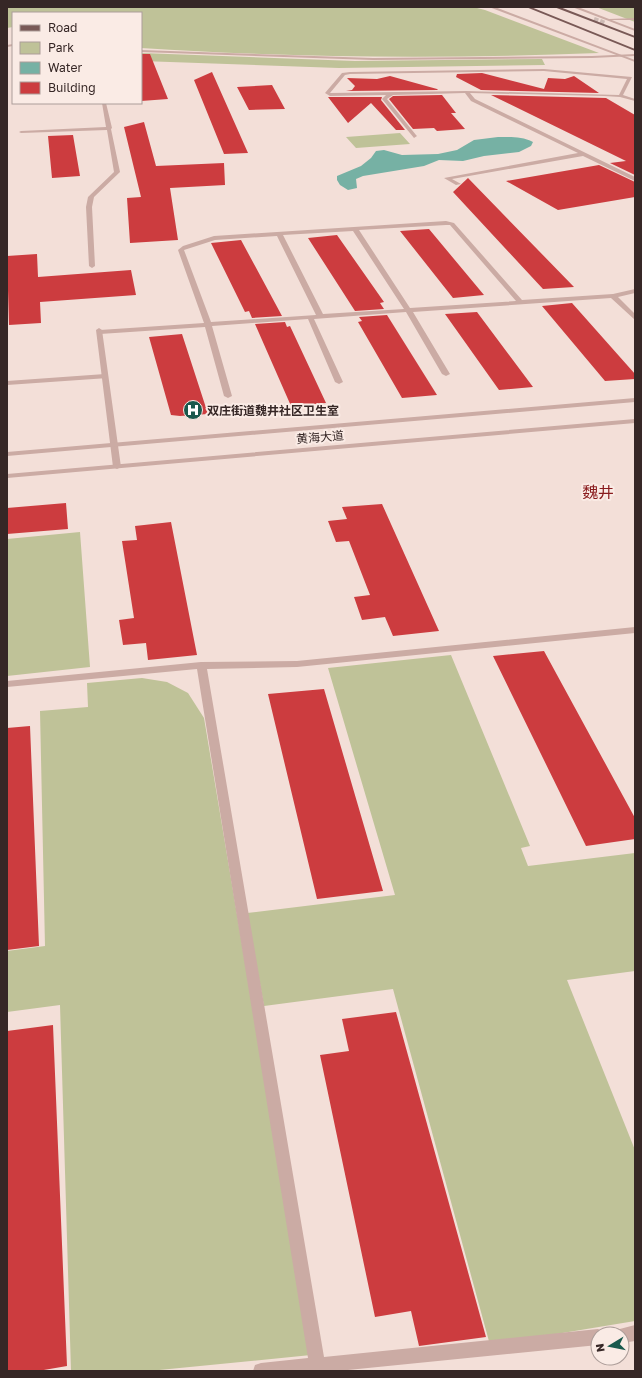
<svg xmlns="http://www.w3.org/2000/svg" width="642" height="1378" font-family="'Golos Text','Noto Sans SC',sans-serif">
	<rect width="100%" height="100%" fill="#f3dfd8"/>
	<!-- green -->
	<path fill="#bfc298" d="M 40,7 L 473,7 L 485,10 L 599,53 C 447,59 293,58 141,48 L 141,13 L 13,13 L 13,27 L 7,28 L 7,8 Z
		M 596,7 L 635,7 L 635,22 Z
		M 141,53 L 355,61 L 542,59 L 545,65 L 339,68 L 141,61 Z
		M 400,133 L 410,144 L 356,148 L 346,137 Z
		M 80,532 L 90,667 L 7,676 L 7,539 Z
		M 451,655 L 530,846 L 521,848 L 528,866 L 635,853 L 635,971 L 567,980 L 635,1150 L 635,1321 L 490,1345 L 393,989 L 264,1006 L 247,913 L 395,895 L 328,668 Z
		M 142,678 L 167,682 L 188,693 L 204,718 L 311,1355 L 149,1371 L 71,1371 L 60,1005 L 7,1012 L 7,951 L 45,946 L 40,711 L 88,707 L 87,683 Z"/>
	<!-- water -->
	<path fill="#76b1a4" d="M 498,137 C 510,137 522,136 533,142 L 531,146 L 519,152 L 484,156 L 463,161 L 439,160 L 424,166 L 363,176 L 356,179 L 357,188 L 348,190 L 340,185 L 337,180 L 337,176 L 361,166 L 371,158 L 376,151 L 384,150 L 402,155 L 438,154 L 457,150 L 474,140 Z"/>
	<!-- building -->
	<path fill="#cc3c3f" d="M 141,54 L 150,54 L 168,99 L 141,101 Z
		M 212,72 L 248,153 L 224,154 L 194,80 Z
		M 482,73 L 544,89 L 548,78 L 565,79 L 574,76 L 599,93 L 481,90 L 456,77 L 457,74 Z
		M 390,76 L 437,89 L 438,90 L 346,91 L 352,90 L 355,86 L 347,78 L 377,79 Z
		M 272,85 L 285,109 L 249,110 L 237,87 Z
		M 442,95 L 456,113 L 451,113 L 465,129 L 437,131 L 434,128 L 413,129 L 389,99 L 393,96 Z
		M 491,95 L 606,98 L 635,115 L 635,175 L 610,163 L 626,161 Z
		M 328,97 L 382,97 L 381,100 L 405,130 L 396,130 L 371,103 L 348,123 Z
		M 144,122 L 156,166 L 224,163 L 225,185 L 170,188 L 178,240 L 130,243 L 127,198 L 141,197 L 124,127 Z
		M 73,135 L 80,176 L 52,178 L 48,136 Z
		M 599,165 L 635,182 L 635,197 L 558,210 L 506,181 Z
		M 468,178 L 574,287 L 543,289 L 453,192 Z
		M 429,229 L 484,295 L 453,298 L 400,231 Z
		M 337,235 L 384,302 L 380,303 L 384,309 L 355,311 L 308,238 Z
		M 241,240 L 282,316 L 252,318 L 249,311 L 245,312 L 211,243 Z
		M 37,254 L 38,277 L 131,270 L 136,295 L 40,302 L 41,323 L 9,325 L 7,256 Z
		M 572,303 L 635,374 L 635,379 L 605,381 L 542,306 Z
		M 477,312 L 533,387 L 499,390 L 445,314 Z
		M 387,315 L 437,395 L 402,398 L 358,322 L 362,321 L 359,317 Z
		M 285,322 L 287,327 L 290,326 L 326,403 L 291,406 L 255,324 Z
		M 182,334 L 208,414 L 180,416 L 171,415 L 149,337 Z
		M 66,503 L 68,529 L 7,534 L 7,508 Z
		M 382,504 L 439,631 L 393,636 L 385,617 L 362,620 L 354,597 L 370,595 L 349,541 L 336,542 L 328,521 L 347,519 L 342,507 Z
		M 171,522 L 197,655 L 148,660 L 146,643 L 123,645 L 119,620 L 134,618 L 122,541 L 137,540 L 135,526 Z
		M 544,651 L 635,818 L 635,839 L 586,846 L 493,656 Z
		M 324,689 L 383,891 L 317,899 L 268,694 Z
		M 30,726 L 39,946 L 7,950 L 7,728 Z
		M 396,1012 L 486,1337 L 419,1346 L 411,1311 L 375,1317 L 320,1055 L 349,1051 L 342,1019 Z
		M 53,1025 L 67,1366 L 38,1371 L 7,1371 L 7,1031 Z"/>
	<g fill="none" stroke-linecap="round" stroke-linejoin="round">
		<!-- primary-tunnel -->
		<path stroke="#cdbab4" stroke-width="4.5" stroke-dasharray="4.5 2" stroke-linecap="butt" d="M 594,19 L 605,23"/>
		<!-- service -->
		<path fill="#cbaba4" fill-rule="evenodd" d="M 489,7 L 495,7 L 635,60 L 635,62 Z
			M 572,7 L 578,7 L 635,29 L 635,31 Z
			M 544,69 L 632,77 L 623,95 L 635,99 L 635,101 L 620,97 L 604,96 L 470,93 L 475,99 L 635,177 L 635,181 L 583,156 L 452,179 L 461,184 L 456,185 L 444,178 L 578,153 L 471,101 L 465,93 L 393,95 L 387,99 L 416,135 L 417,136 L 414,138 L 382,99 L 386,95 L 330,96 L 325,93 L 342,73 L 350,72 ZM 544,71 L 627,79 L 619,95 L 466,91 L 330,93 L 345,75 L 350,74 Z
			M 102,103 L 106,103 L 112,128 L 111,129 L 120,172 L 94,197 L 92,207 L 95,266 L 92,268 L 89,266 L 86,207 L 88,197 L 114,172 L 107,130 L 21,133 L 19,132 L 21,131 L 106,127 Z
			M 446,221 L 454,223 L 522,300 L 613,294 L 635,289 L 635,293 L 618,297 L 635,314 L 635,320 L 611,298 L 413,312 L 450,374 L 446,376 L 442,374 L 406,312 L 314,319 L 343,382 L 339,384 L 335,382 L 308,319 L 212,326 L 232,396 L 228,398 L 224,396 L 205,327 L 100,334 L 97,332 L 100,330 L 204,323 L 178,250 L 183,246 L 214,236 ZM 446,225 L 450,225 L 516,301 L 410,308 L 359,230 ZM 353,231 L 404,309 L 323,314 L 283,235 ZM 277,236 L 316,315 L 211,322 L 184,250 L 215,240 Z
			M 105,374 L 108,374 L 108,378 L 7,385 L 7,381 Z
			M 635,627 L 635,633 L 297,667 L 207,669 L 324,1357 L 598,1329 L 604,1332 L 605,1334 L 598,1334 L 598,1345 L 338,1371 L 253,1371 L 255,1365 L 261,1363 L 308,1358 L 197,669 L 7,687 L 7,681 L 201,662 L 297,661 Z
			M 635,1325 L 635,1341 L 622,1343 L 622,1334 L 615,1334 L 616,1330 Z"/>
		<!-- minor -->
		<path fill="#cbaba4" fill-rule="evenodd" d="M 635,18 L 635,20 L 607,20 L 609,19 Z
			M 13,44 L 13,46 L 7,47 L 7,45 Z
			M 141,50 L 373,58 L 592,56 L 635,54 L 635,56 L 592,58 L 373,60 L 141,52 Z
			M 99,328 L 102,330 L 121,467 L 117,469 L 113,467 L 96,330 Z"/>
		<!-- tertiary -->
		<path fill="#cbaba4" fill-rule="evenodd" d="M 635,398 L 635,402 L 7,456 L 7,452 Z
			M 635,419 L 635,423 L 7,478 L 7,474 Z"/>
		<!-- primary -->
		<path fill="#795956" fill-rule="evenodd" d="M 526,7 L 531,7 L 635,49 L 635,51 Z
			M 554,7 L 560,7 L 635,36 L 635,38 Z"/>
	</g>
	<!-- icons -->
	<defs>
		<symbol id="hospital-disc" viewBox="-11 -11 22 22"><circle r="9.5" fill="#19594d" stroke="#faebe5"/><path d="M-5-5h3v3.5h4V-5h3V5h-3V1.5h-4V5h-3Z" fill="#fff"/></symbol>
	</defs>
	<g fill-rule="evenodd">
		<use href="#hospital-disc" x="182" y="399" width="22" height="22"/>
	</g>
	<g text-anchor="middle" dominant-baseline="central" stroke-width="4" stroke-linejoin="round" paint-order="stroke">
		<!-- far-poi labels -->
		<g font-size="12" font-weight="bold" fill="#362726" stroke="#faebe5" text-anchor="start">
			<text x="207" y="410">双庄街道魏井社区卫生室</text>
		</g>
		<!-- far-street labels -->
		<g font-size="12" fill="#362726" stroke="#faebe5">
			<text transform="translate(320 437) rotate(-5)">黄海大道</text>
		</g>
		<!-- quarter labels -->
		<g font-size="16" fill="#891b1d" stroke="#faebe5">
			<text x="598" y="492">魏井</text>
		</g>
	</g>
	<!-- border -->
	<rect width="642" height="1378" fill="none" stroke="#362726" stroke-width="16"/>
	<!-- legend -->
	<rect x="12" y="12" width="130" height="92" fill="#faebe5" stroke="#ac9d99"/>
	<rect x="20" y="25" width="20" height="6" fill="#795956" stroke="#ac9d99"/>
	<text x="48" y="32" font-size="12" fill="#362726">Road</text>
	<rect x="20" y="42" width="20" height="12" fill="#bfc298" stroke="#ac9d99"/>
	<text x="48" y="52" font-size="12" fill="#362726">Park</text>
	<rect x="20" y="62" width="20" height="12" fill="#76b1a4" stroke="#ac9d99"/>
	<text x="48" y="72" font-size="12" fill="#362726">Water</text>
	<rect x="20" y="82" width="20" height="12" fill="#cc3c3f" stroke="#ac9d99"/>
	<text x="48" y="92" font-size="12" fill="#362726">Building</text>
	<!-- north arrow -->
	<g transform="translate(610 1346) rotate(260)"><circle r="19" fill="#faebe5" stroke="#ac9d99"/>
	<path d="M0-3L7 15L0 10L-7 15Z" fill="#19594d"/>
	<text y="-6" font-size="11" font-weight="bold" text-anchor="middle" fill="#362726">N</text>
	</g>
</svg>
